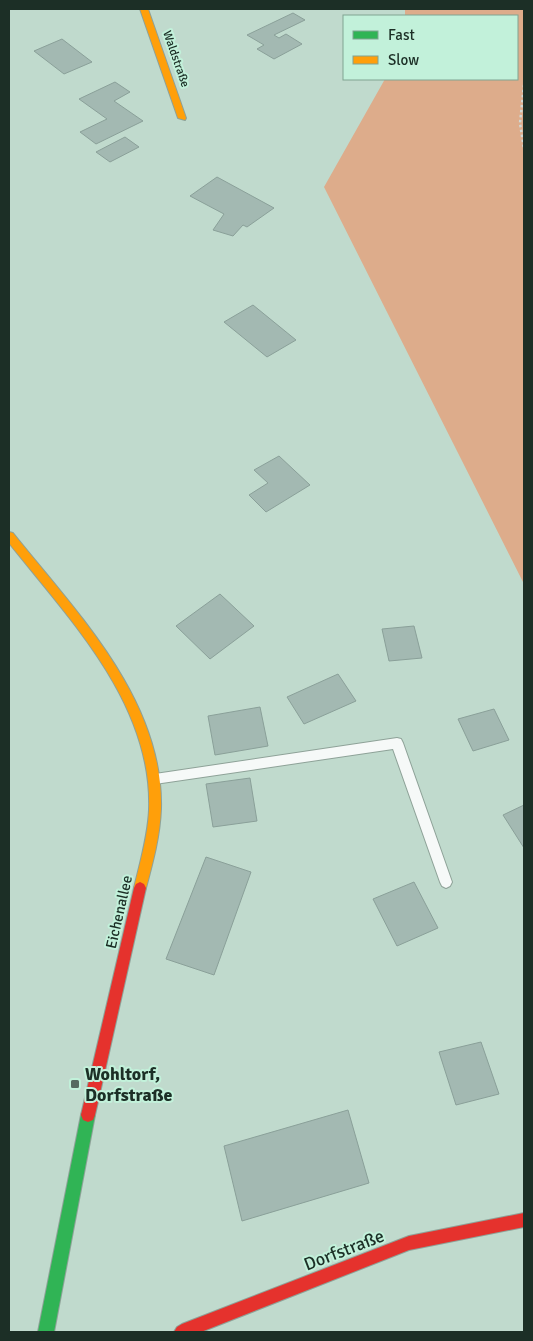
<svg xmlns="http://www.w3.org/2000/svg" width="533" height="1341" font-family="Signika,sans-serif">
	<rect width="100%" height="100%" fill="#c0dacd"/>
	<!-- forest -->
	<path fill="#ddac8b" d="M 405,9 L 524,9 L 524,584 L 324,187 L 385,79 L 517,79 L 517,16 L 405,16 Z"/>
	<!-- building -->
	<path fill="#a3b9b2" stroke="#8aa099" d="M 293,13 L 305,20 L 274,35 L 279,38 L 286,34 L 302,44 L 274,59 L 257,49 L 264,45 L 247,35 Z
		M 62,39 L 92,62 L 64,74 L 34,51 Z
		M 115,82 L 130,92 L 114,101 L 143,121 L 96,144 L 80,132 L 107,119 L 79,99 Z
		M 125,137 L 139,147 L 110,162 L 96,152 Z
		M 217,177 L 274,208 L 247,227 L 243,225 L 233,236 L 213,230 L 224,214 L 190,196 Z
		M 253,305 L 296,340 L 267,357 L 224,322 Z
		M 279,456 L 310,485 L 266,512 L 249,495 L 268,483 L 254,470 Z
		M 220,594 L 254,626 L 210,659 L 176,626 Z
		M 414,626 L 422,658 L 389,661 L 382,629 Z
		M 338,674 L 356,701 L 304,724 L 287,697 Z
		M 260,707 L 268,746 L 215,755 L 208,716 Z
		M 494,709 L 509,740 L 473,751 L 458,719 Z
		M 250,778 L 257,821 L 213,827 L 206,784 Z
		M 524,805 L 524,848 L 503,815 Z
		M 206,857 L 251,872 L 214,975 L 166,959 Z
		M 414,882 L 438,928 L 397,946 L 373,899 Z
		M 481,1042 L 499,1094 L 456,1105 L 439,1052 Z
		M 348,1110 L 369,1183 L 242,1221 L 224,1146 Z"/>
	<g fill="none" stroke-linecap="round" stroke-linejoin="round">
		<defs>
			<path id="lane" d="M 397,738 L 401,739 L 403,743 L 452,882 L 450,886 L 446,888 L 442,886 L 440,882 L 393,749 L 155,784 L 151,783 L 149,779 L 151,775 L 155,774 Z"/>
			<path id="fast" d="M 88,1108 L 93,1110 L 95,1115 L 54,1332 L 38,1332 L 81,1115 L 83,1110 Z"/>
			<path id="slow" d="M 140,9 L 148,9 L 186,118 L 185,120 L 178,118 Z
				M 9,532 L 13,533 C 76,612 164,700 161,809 C 160,836 153,862 146,888 L 144,892 L 140,894 L 136,892 L 134,888 C 140,862 148,836 149,810 C 153,704 70,620 9,543 Z"/>
			<path id="jam" d="M 140,882 L 144,884 L 146,888 L 95,1115 L 93,1120 L 88,1122 L 83,1120 L 81,1115 L 134,888 L 136,884 Z
				M 524,1213 L 524,1227 L 409,1250 L 201,1332 L 174,1332 L 177,1327 L 182,1324 L 409,1236 Z"/>
		</defs>
		<!-- lane casing -->
		<use href="#lane" stroke="#8ea298" stroke-width="2"/>
		<!-- fast casing -->
		<use href="#fast" stroke="#8ea298" stroke-width="2"/>
		<!-- slow casing -->
		<use href="#slow" stroke="#8ea298" stroke-width="2"/>
		<!-- jam casing -->
		<use href="#jam" stroke="#8ea298" stroke-width="2"/>
		<!-- path -->
		<path stroke="#d1d9d5" stroke-width="2.5" stroke-dasharray="2.5 2.5" stroke-linecap="butt" d="M 524,85 L 520,123 L 524,149"/>
		<!-- lane -->
		<use href="#lane" fill="#f6f9f8" fill-rule="evenodd"/>
		<!-- fast -->
		<use href="#fast" fill="#30b455" fill-rule="evenodd"/>
		<!-- slow -->
		<use href="#slow" fill="#ff9f0a" fill-rule="evenodd"/>
		<!-- jam -->
		<use href="#jam" fill="#e5322d" fill-rule="evenodd"/>
	</g>
	<!-- markers -->
	<rect fill="#556b60" stroke="#c2f1da" stroke-width="2" x="70" y="1079" width="10" height="10" rx="2.5"/>
	<g text-anchor="middle" dominant-baseline="central" stroke-width="4" stroke-linejoin="round" paint-order="stroke">
		<!-- far-street labels -->
		<g font-size="12" fill="#1c2f26" stroke="#c2f1da">
			<text transform="translate(176 59) rotate(71)">Waldstraße</text>
		</g>
		<!-- street labels -->
		<g font-size="15" fill="#1c2f26" stroke="#c2f1da">
			<text transform="translate(119 912) rotate(-77)">Eichenallee</text>
		</g>
		<!-- near-poi labels -->
		<g font-size="18" font-weight="bold" fill="#1c2f26" stroke="#c2f1da" text-anchor="start">
			<text x="85" y="1074">Wohltorf,<tspan x="85" dy="21">Dorfstraße</tspan></text>
		</g>
		<!-- near-street labels -->
		<g font-size="18" fill="#1c2f26" stroke="#c2f1da">
			<text transform="translate(344 1250) rotate(-21)">Dorfstraße</text>
		</g>
	</g>
	<!-- border -->
	<rect width="533" height="1341" fill="none" stroke="#1c2f26" stroke-width="20"/>
	<!-- legend -->
	<rect x="343" y="15" width="175" height="65" fill="#c2f1da" stroke="#80a392"/>
	<rect x="353" y="31" width="25" height="8" fill="#30b455" stroke="#80a392"/>
	<text x="388" y="40" font-size="15" fill="#1c2f26">Fast</text>
	<rect x="353" y="56" width="25" height="8" fill="#ff9f0a" stroke="#80a392"/>
	<text x="388" y="65" font-size="15" fill="#1c2f26">Slow</text>
</svg>
